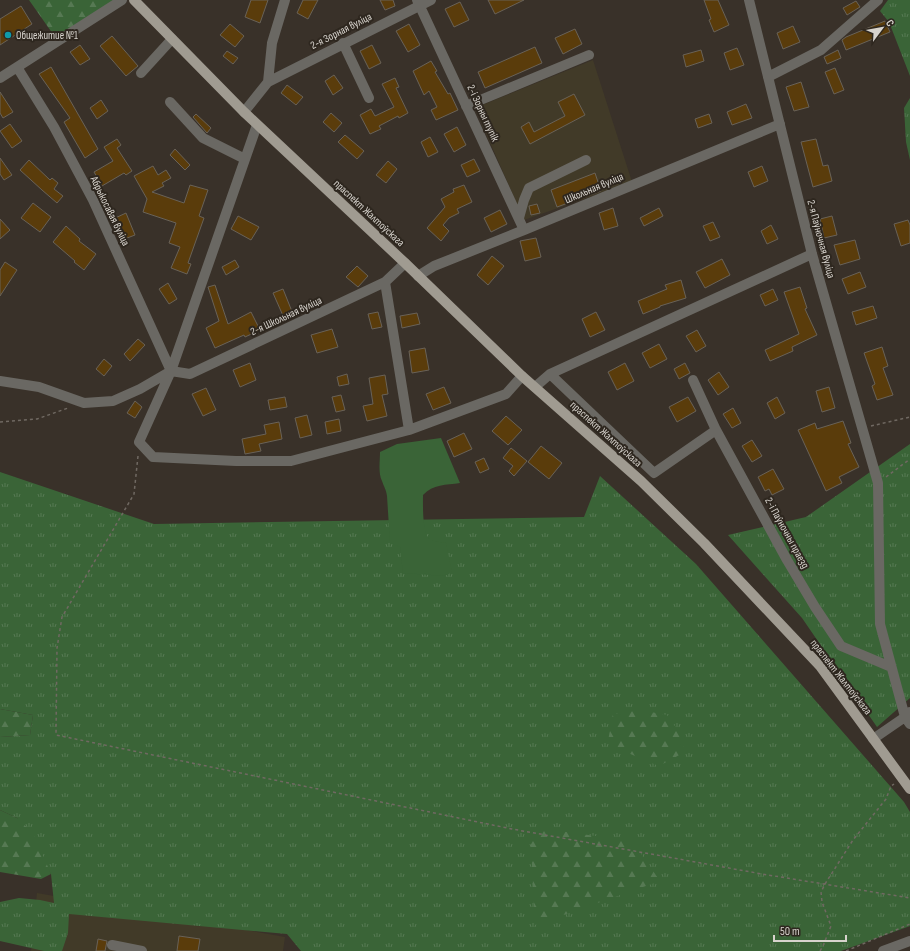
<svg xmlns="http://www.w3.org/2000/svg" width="910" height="951" font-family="'Sofia Sans Condensed',sans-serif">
	<defs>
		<pattern id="grass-tufts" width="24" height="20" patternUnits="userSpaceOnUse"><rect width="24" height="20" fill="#3a6437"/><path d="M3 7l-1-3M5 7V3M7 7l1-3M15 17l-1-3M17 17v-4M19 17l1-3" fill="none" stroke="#567953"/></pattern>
		<pattern id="forest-firs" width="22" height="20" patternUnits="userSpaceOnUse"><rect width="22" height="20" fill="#3a6437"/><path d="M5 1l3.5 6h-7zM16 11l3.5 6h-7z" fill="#567953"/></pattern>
	</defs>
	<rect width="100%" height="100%" fill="#393129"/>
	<!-- industrial -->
	<path fill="#413a28" d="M 593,60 L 632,182 L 524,220 L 475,108 Z
		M 37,893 L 285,937 L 283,951 L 31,951 Z"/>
	<!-- grass -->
	<path fill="url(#grass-tufts)" d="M 888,0 L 910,0 L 910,76 L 889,22 L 880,11 Z
		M 910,98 L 910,160 L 906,142 L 904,108 Z
		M 910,444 L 910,698 L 877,727 L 802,618 L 728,535 L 806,517 Z
		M 0,472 L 154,524 L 584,517 L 600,476 L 696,564 L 904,802 L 910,812 L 910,926 L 841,951 L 301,951 L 287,934 L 69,914 L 68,933 L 62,951 L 44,951 L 0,941 L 0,902 L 19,898 L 40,900 L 54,903 L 51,874 L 17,818 L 0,810 L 0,737 L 30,735 L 33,715 L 0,709 Z"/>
	<!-- forest -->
	<path fill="url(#forest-firs)" d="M 29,0 L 116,0 L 55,37 Z
		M 0,709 L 33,715 L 30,735 L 0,737 Z
		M 640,710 L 667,715 L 684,739 L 683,753 L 659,766 L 628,753 L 608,741 L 613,714 Z
		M 0,810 L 17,818 L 33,833 L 51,874 L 41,879 L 0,872 Z
		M 530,827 L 632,841 L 660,881 L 535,925 Z"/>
	<!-- garden -->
	<path fill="#3a6437" d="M 441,438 L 460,483 C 446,485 433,484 423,495 C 423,504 422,534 430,539 C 434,542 441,542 446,543 L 452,572 L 445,576 L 403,573 L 400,547 L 390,543 L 387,496 C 386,489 384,487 382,481 C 378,473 380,461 380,452 L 397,444 Z"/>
	<!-- building -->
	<path fill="#5a3c0b" stroke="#696258" d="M 251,0 L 268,0 L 260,23 L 245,17 Z
		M 303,0 L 318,0 L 308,19 L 297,13 Z
		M 380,0 L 393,0 L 395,6 L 385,10 Z
		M 488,0 L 524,0 L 495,14 Z
		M 704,0 L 718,0 L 729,25 L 714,32 L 709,20 L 711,19 Z
		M 856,1 L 860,7 L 847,15 L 843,8 Z
		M 460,2 L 469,20 L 454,27 L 445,9 Z
		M 21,6 L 32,24 L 0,45 L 0,19 Z
		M 885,21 L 890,32 L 846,50 L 842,40 L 846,37 Z
		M 230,24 L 244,36 L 235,47 L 220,35 Z
		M 409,24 L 420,45 L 408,52 L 396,31 Z
		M 793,26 L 800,42 L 783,49 L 777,33 Z
		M 575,29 L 582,44 L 563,54 L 555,38 Z
		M 112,36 L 138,66 L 126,76 L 100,46 Z
		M 80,45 L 90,59 L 80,65 L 70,52 Z
		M 372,45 L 381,63 L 369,69 L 360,51 Z
		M 535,47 L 542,63 L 485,88 L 478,72 Z
		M 737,48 L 744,65 L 730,70 L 724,53 Z
		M 701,50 L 704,61 L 686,67 L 683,55 Z
		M 838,50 L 841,58 L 827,64 L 824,57 Z
		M 227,51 L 238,58 L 233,64 L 223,56 Z
		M 431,61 L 437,71 L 435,72 L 448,94 L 450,93 L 458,110 L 436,120 L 431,110 L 437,107 L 429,91 L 424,95 L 413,71 Z
		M 51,67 L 98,149 L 85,158 L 64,122 L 70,118 L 39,74 Z
		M 835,68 L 844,90 L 834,94 L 825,72 Z
		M 334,75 L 343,88 L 333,95 L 325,81 Z
		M 395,78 L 399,87 L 396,88 L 408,113 L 399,118 L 398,116 L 379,126 L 381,129 L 370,134 L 360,115 L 371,109 L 375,116 L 394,107 L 382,84 Z
		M 801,82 L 809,107 L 794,111 L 786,87 Z
		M 287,85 L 303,97 L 296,105 L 281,93 Z
		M 0,92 L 13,112 L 3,118 L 0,113 Z
		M 574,94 L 585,115 L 530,144 L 521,127 L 529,122 L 534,132 L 565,116 L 558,102 Z
		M 101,100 L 108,111 L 97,119 L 90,108 Z
		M 746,104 L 752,118 L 732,125 L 727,112 Z
		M 331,113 L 342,123 L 334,132 L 323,122 Z
		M 196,114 L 211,128 L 207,133 L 193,117 Z
		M 709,114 L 712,123 L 698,128 L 695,119 Z
		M 10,124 L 22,141 L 12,148 L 0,131 Z
		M 457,127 L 466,145 L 454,152 L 444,134 Z
		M 345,135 L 364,151 L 357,159 L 338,142 Z
		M 430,137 L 438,152 L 428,157 L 421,142 Z
		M 117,139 L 121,145 L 117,148 L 132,171 L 126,175 L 124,173 L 102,186 L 94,172 L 113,161 L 104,147 Z
		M 816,139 L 823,166 L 828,165 L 832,181 L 813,187 L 801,142 Z
		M 175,149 L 190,165 L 185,170 L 170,155 Z
		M 0,158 L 12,175 L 4,180 L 0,174 Z
		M 474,159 L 480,171 L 467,177 L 461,165 Z
		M 29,160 L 50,180 L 52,178 L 58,183 L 54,189 L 63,196 L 57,203 L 42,190 L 20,170 Z
		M 388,161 L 397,169 L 386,183 L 376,175 Z
		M 153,166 L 158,175 L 166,170 L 171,178 L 162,183 L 164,186 L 152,192 L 184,203 L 190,185 L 208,190 L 199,216 L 204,218 L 188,263 L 191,264 L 187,274 L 171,268 L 180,247 L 169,243 L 176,223 L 143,212 L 147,199 L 134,176 Z
		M 762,166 L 768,181 L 754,187 L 748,172 Z
		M 595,173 L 601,191 L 557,207 L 551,190 Z
		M 464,185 L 472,202 L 457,209 L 459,213 L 449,218 L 443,225 L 449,231 L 441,241 L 427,228 L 445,207 L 441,199 L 454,192 L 453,189 Z
		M 33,203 L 51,217 L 40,232 L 21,218 Z
		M 537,204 L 540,213 L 531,215 L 529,206 Z
		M 613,208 L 618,226 L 604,230 L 599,213 Z
		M 659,208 L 663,216 L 644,226 L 640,218 Z
		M 500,210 L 507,224 L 491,232 L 484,218 Z
		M 126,213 L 135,235 L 122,240 L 113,219 Z
		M 238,216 L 259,227 L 251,240 L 231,229 Z
		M 832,216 L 837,235 L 824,238 L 820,219 Z
		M 0,219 L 10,230 L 0,239 Z
		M 908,220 L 910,225 L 910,243 L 901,246 L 894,224 Z
		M 713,222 L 720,237 L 710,241 L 703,226 Z
		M 771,225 L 778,239 L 767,244 L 761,231 Z
		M 66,226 L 80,239 L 79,241 L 96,254 L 84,270 L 74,262 L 75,261 L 53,242 Z
		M 536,238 L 541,257 L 525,261 L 520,241 Z
		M 855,240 L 860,259 L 840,265 L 834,245 Z
		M 492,256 L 504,266 L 488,285 L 477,275 Z
		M 722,259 L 730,275 L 705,288 L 696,272 Z
		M 235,260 L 239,267 L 226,275 L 222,267 Z
		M 5,262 L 17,270 L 0,296 L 0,270 Z
		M 357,266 L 368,276 L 358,287 L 346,277 Z
		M 860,272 L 866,287 L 848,294 L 842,279 Z
		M 681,280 L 686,298 L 660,306 L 660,307 L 643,314 L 638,301 L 667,289 L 665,285 Z
		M 168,283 L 177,299 L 169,304 L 159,289 Z
		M 215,285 L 228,324 L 251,312 L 260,330 L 245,337 L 244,335 L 215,348 L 206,328 L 219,321 L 208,287 Z
		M 800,287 L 807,308 L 805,309 L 817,335 L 792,347 L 793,351 L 770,361 L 765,350 L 799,334 L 784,292 Z
		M 283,289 L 293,314 L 284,318 L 273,293 Z
		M 773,289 L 778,300 L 765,306 L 760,295 Z
		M 873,306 L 877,318 L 856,325 L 852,312 Z
		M 378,312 L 382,327 L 372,329 L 368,314 Z
		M 596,312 L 605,330 L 590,337 L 582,319 Z
		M 417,313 L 420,324 L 402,328 L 400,316 Z
		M 332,329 L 338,347 L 317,353 L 311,335 Z
		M 697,330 L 706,346 L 696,352 L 686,336 Z
		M 138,339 L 145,345 L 130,361 L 124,354 Z
		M 659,344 L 667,359 L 650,368 L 642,353 Z
		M 882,347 L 888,366 L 883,368 L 893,395 L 877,400 L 872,386 L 875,384 L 864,353 Z
		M 425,348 L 429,370 L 412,373 L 409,351 Z
		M 104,359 L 112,366 L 104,376 L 96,369 Z
		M 250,363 L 256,380 L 240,387 L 233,370 Z
		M 625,363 L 634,381 L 617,390 L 608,372 Z
		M 685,363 L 690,373 L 679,379 L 674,369 Z
		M 719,372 L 729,387 L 718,395 L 708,380 Z
		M 347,374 L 349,384 L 339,386 L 337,377 Z
		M 385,375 L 388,394 L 382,395 L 387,416 L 367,421 L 363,406 L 373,404 L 369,378 Z
		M 444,387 L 451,403 L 433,410 L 426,394 Z
		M 829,387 L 835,408 L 822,412 L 816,391 Z
		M 206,388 L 216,410 L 203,416 L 192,394 Z
		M 341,395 L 345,410 L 336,412 L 332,397 Z
		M 285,397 L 287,407 L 270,410 L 268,400 Z
		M 688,397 L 696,411 L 677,422 L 669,407 Z
		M 777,397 L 785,413 L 775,419 L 767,403 Z
		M 135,401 L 142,407 L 135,418 L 127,413 Z
		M 733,408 L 741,423 L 732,428 L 723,414 Z
		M 307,415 L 312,435 L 300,438 L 295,418 Z
		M 506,416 L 522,430 L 508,445 L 492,431 Z
		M 339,419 L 341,431 L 327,434 L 325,422 Z
		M 843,421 L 851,443 L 848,444 L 859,467 L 839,477 L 842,483 L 826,491 L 798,430 L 815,423 L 817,429 Z
		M 279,422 L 282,439 L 259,444 L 261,451 L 245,454 L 242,439 L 266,434 L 264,425 Z
		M 464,433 L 472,449 L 454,457 L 447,441 Z
		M 752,440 L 762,456 L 752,462 L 742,446 Z
		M 541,446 L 562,463 L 549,479 L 528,462 Z
		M 511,448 L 527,461 L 514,476 L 509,471 L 513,466 L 503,458 Z
		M 484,458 L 489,469 L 480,473 L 475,462 Z
		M 773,469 L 784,489 L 772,495 L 769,489 L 765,491 L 758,477 Z
		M 179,936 L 200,939 L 198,951 L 177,951 Z
		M 98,939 L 107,941 L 105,951 L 96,951 Z"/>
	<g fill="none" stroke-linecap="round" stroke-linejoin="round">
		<!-- path -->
		<path stroke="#706962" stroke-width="1.5" stroke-dasharray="3 3" stroke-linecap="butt" d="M 0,422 L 37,419 L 68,408
			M 871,426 L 910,417
			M 138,456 L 134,494 L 62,617 L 57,648 L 56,735 L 512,829 L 762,874 L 910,898
			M 886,477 L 910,459
			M 820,951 L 823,946 L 831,926 L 822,902 L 821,892 L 825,884 L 853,840 L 886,799 L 891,786 L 894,784
			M 846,951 L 910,924"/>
		<!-- minor -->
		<path stroke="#6a6863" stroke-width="10" d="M 417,0 L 524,230
			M 749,0 L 812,254 L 878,483 L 880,624 L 905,717 L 910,724
			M 343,43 L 369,98
			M 17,67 L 54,127 L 93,200 L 171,371
			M 141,73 L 172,39
			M 768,77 L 821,50 L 878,0
			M 0,78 L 122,0
			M 268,82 L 431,0
			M 170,102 L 203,138 L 245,159
			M 466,106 L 589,55
			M 244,112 L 268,82 L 272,43 L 285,0
			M 257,125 L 171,371 L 139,442 L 153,457 L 236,461 L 291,461 L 409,430 L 506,394 L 522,376
			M 519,218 L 524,200 L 529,188 L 586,160
			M 418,276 L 434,266 L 524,230 L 780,124
			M 385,282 L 409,430
			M 171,371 L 190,374 L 385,282 L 405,263
			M 550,374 L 654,473 L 716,430
			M 693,380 L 716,430 L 787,560 L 815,607 L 841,646 L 891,667
			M 0,381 L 39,387 L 84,403 L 113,401 L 140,389 L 171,371
			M 535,387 L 550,374 L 812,254
			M 873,739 L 905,717 L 910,712
			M 112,945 L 142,951
			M 883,951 L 910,941"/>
		<!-- major -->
		<path stroke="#a09b91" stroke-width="10" d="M 134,0 L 244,112 L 405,263 L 522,376 L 641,481 L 704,543 L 820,666 L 910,789"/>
	</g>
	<!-- markers -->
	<circle fill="#0f9aa8" stroke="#2e271f" stroke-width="1.5" cx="8" cy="35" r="4"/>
	<g text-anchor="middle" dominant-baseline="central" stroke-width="4" stroke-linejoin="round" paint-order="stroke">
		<!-- street labels -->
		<g font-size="11" fill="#d7d3cd" stroke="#2e271f">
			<text transform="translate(341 31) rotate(-27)">2-я Зорная вуліца</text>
			<text transform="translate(483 113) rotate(65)">2-і Зорны тупік</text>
			<text transform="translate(594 188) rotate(-23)">Школьная вуліца</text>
			<text transform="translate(110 211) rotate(64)">Абрыкосавая вуліца</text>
			<text transform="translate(369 213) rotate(43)">праспект Жалтоўскага</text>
			<text transform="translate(821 239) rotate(75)">2-я Паўночная вуліца</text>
			<text transform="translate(286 316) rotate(-25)">2-я Школьная вуліца</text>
			<text transform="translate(606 434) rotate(42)">праспект Жалтоўскага</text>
			<text transform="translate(787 533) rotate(61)">2-і Паўночны праезд</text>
			<text transform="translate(841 677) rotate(52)">праспект Жалтоўскага</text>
		</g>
		<!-- poi labels -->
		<g font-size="11" fill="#d7d3cd" stroke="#2e271f" text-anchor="start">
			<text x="16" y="35">Общежитие №1</text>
		</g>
	</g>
	<!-- north arrow -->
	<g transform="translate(882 28) rotate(58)" stroke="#2e271f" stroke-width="3" paint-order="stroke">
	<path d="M0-3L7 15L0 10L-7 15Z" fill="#d7d3cd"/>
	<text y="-6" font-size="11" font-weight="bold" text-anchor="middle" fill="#d7d3cd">С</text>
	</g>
	<!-- scale -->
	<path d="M774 935v6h72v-6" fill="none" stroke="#d7d3cd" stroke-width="2"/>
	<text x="780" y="935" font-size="12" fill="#d7d3cd" stroke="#2e271f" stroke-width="3" paint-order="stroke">50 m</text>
</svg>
